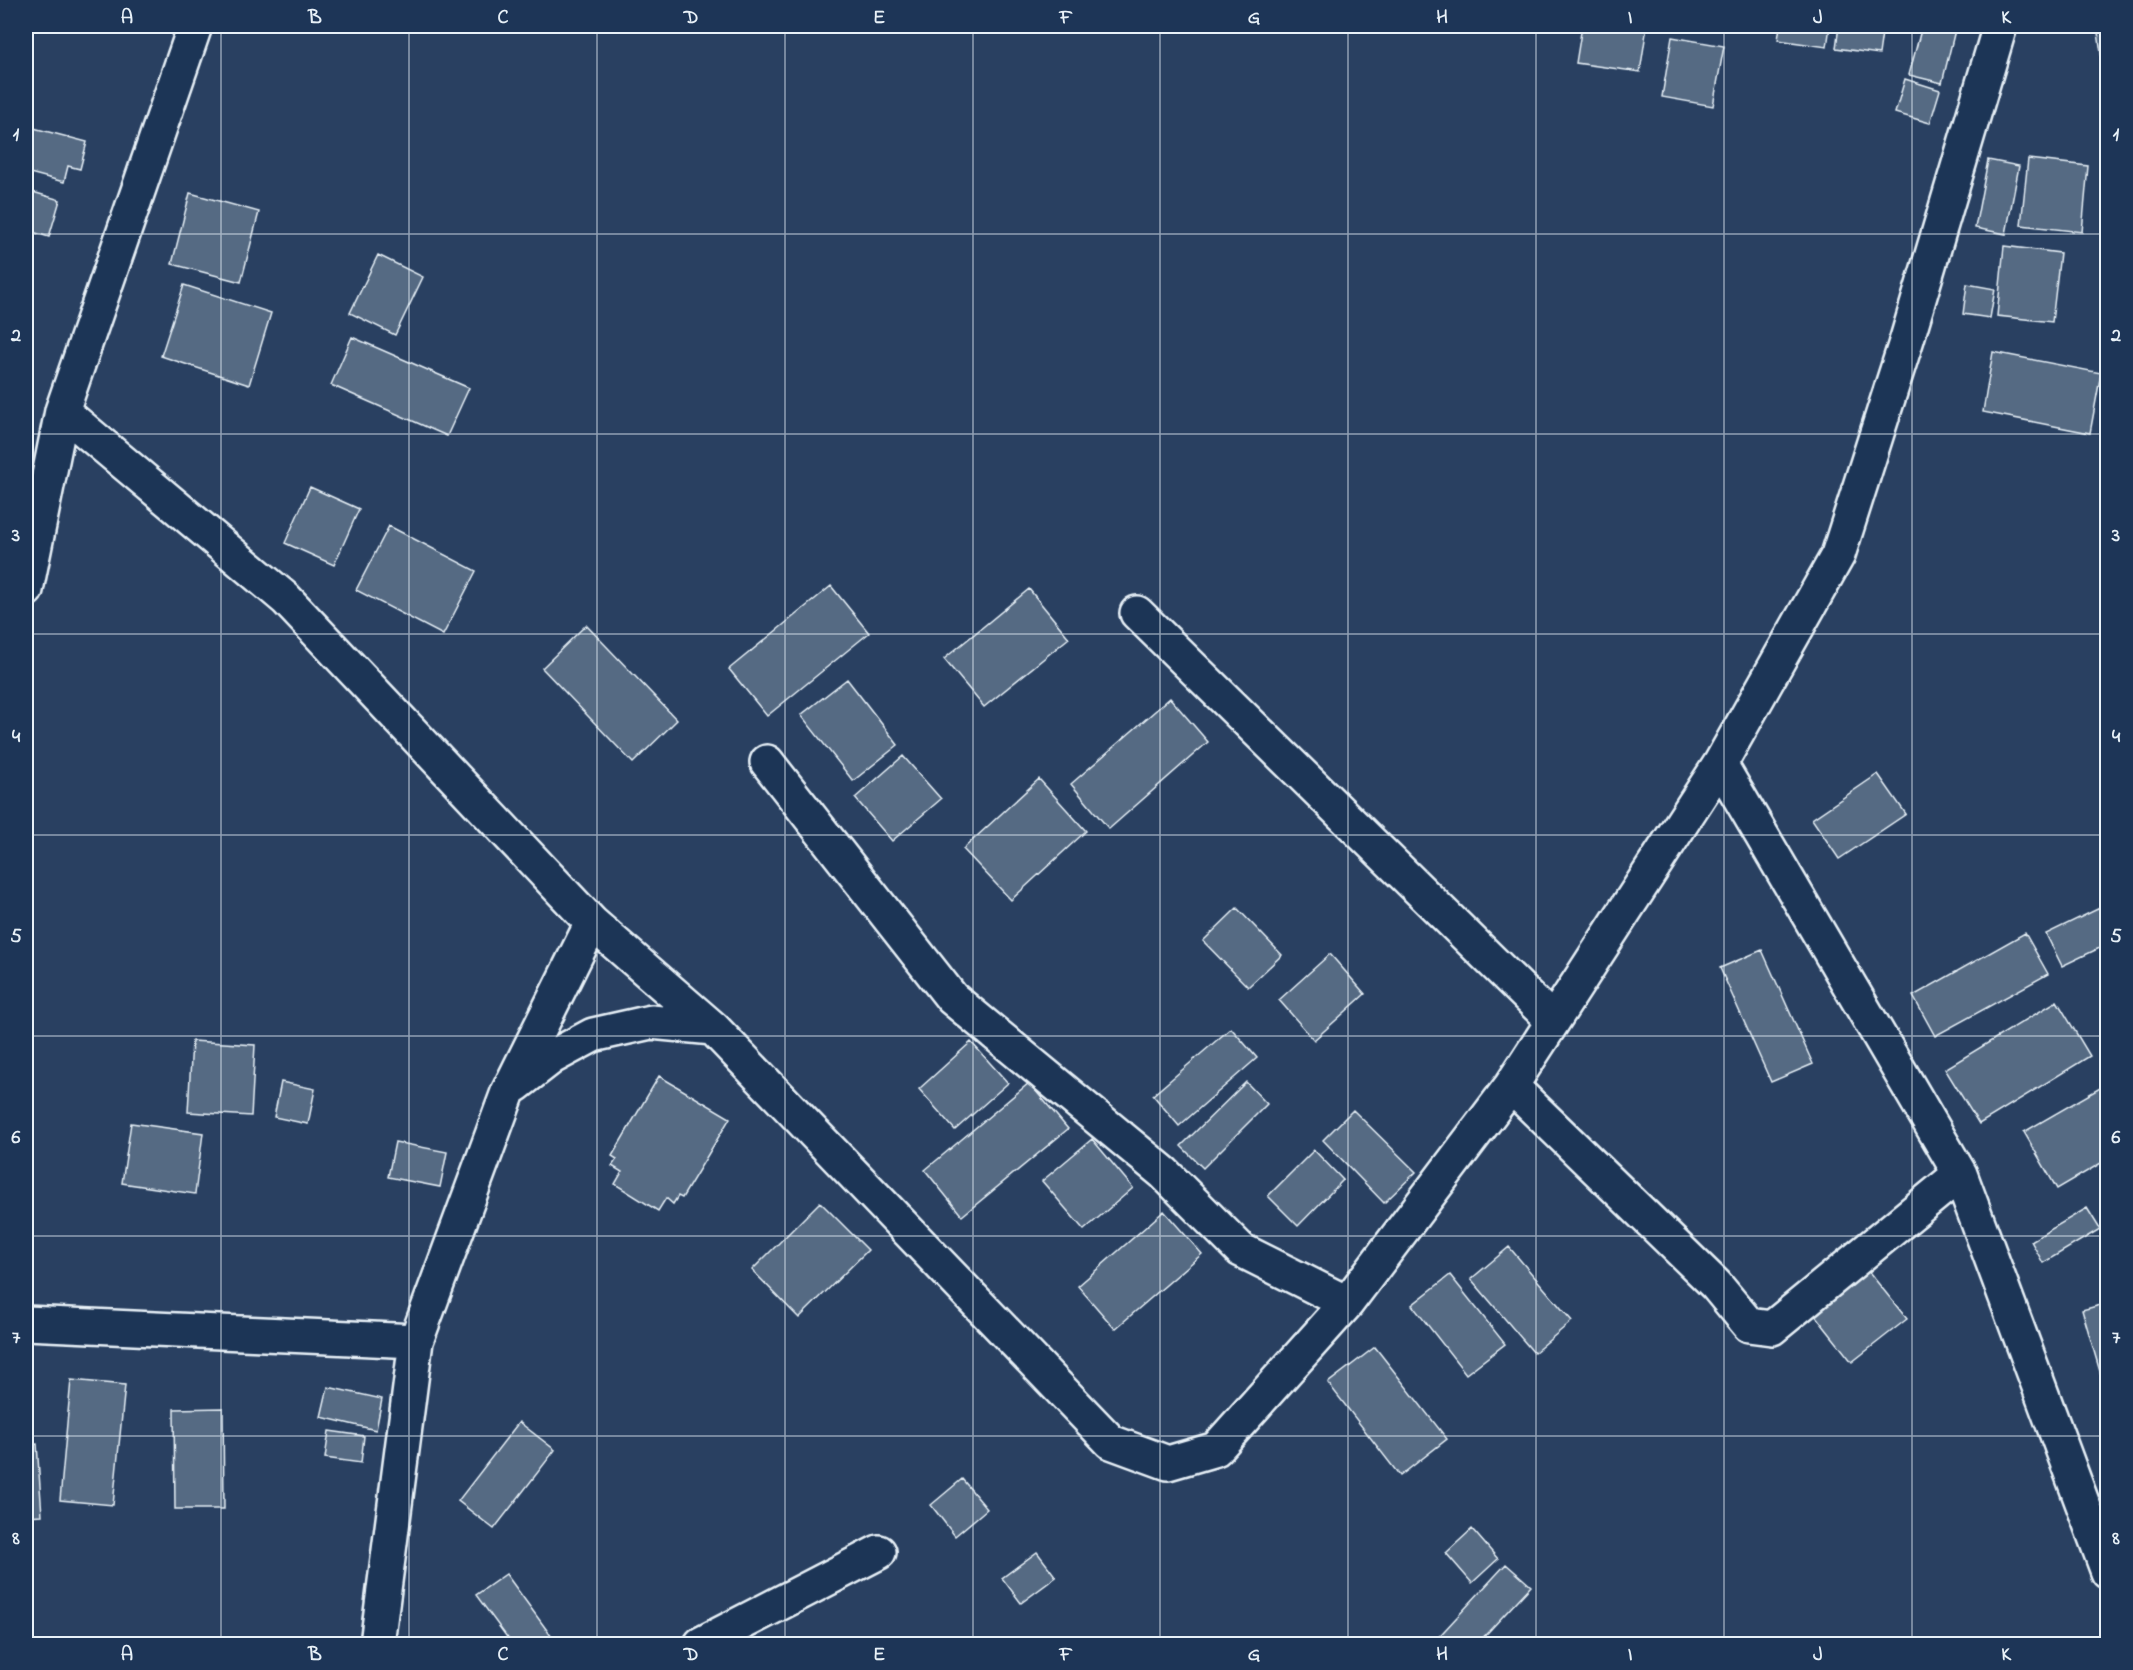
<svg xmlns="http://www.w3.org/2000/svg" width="2133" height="1670" font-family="'Indie Flower',sans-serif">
	<rect width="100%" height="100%" fill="#294061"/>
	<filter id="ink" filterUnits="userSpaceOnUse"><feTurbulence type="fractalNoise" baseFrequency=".0167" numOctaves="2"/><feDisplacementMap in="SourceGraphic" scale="12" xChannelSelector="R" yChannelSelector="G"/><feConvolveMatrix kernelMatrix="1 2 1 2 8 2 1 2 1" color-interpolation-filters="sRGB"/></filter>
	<g filter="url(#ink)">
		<!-- building -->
		<path fill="#556a83" stroke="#e8f1f8" stroke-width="1.5" d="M 1582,26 L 1647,26 L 1640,72 L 1576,63 Z
			M 1780,26 L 1830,26 L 1827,47 L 1778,40 Z
			M 1839,26 L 1883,26 L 1879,54 L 1836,48 Z
			M 1922,26 L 1956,26 L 1942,83 L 1909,75 Z
			M 2097,26 L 2108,26 L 2108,66 L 2103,66 Z
			M 1672,37 L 1724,46 L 1713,106 L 1662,97 Z
			M 1905,79 L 1940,90 L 1930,123 L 1895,113 Z
			M 26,126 L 87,142 L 80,169 L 68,166 L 64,182 L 26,172 Z
			M 2028,159 L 2088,166 L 2082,232 L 2021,225 Z
			M 1988,160 L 2019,166 L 2006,234 L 1975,228 Z
			M 26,190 L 60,200 L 49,237 L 26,230 Z
			M 190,193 L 259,212 L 241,282 L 172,264 Z
			M 2004,246 L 2060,253 L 2052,322 L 1997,316 Z
			M 378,255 L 423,277 L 395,335 L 350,313 Z
			M 1967,284 L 1995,289 L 1990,318 L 1963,314 Z
			M 184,285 L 271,313 L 249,385 L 161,356 Z
			M 352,337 L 469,388 L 447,436 L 331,385 Z
			M 1993,352 L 2101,373 L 2090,433 L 1983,412 Z
			M 310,487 L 359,509 L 334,565 L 285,543 Z
			M 389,526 L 476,571 L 443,635 L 356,590 Z
			M 831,586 L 869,633 L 767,716 L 729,669 Z
			M 1029,589 L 1069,638 L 984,707 L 944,659 Z
			M 586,625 L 677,720 L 633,763 L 542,668 Z
			M 847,679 L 898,745 L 853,781 L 801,715 Z
			M 1170,698 L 1208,742 L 1109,829 L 1071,784 Z
			M 903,756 L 941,799 L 892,841 L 855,798 Z
			M 1878,774 L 1906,814 L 1839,859 L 1812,819 Z
			M 1039,779 L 1086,831 L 1011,900 L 963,849 Z
			M 2108,904 L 2108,944 L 2062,966 L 2046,934 Z
			M 1237,908 L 1282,955 L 1248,987 L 1203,941 Z
			M 2025,933 L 2048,974 L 1935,1036 L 1913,996 Z
			M 1762,950 L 1813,1064 L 1771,1082 L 1720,968 Z
			M 1330,954 L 1365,994 L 1314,1040 L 1279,1000 Z
			M 2057,1001 L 2090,1056 L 1979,1124 L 1945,1069 Z
			M 1231,1028 L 1257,1058 L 1179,1126 L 1153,1095 Z
			M 192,1041 L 255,1045 L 251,1116 L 188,1112 Z
			M 971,1042 L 1008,1083 L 955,1130 L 919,1089 Z
			M 659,1076 L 730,1118 L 682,1198 L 678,1196 L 673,1204 L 666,1198 L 658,1211 L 615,1184 L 622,1172 L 612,1166 L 617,1159 L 612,1156 Z
			M 281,1082 L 315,1089 L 308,1124 L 274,1117 Z
			M 1246,1082 L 1267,1104 L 1203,1168 L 1181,1146 Z
			M 1029,1083 L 1068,1129 L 962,1216 L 925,1170 Z
			M 2107,1084 L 2108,1159 L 2057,1189 L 2024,1132 Z
			M 1353,1110 L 1416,1172 L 1384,1203 L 1323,1140 Z
			M 131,1123 L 203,1133 L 195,1194 L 122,1183 Z
			M 1092,1139 L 1133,1188 L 1084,1230 L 1042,1181 Z
			M 395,1142 L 447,1152 L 440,1187 L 388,1177 Z
			M 1314,1150 L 1343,1180 L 1298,1226 L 1268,1196 Z
			M 820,1202 L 868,1250 L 799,1318 L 752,1270 Z
			M 2087,1208 L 2100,1229 L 2043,1263 L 2031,1241 Z
			M 1164,1211 L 1202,1254 L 1115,1329 L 1078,1286 Z
			M 1509,1247 L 1572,1321 L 1534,1353 L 1471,1279 Z
			M 1861,1262 L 1907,1319 L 1852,1362 L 1807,1305 Z
			M 1450,1275 L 1505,1344 L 1466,1374 L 1412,1305 Z
			M 2108,1303 L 2108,1373 L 2101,1375 L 2082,1310 Z
			M 1375,1347 L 1447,1439 L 1400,1476 L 1328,1383 Z
			M 71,1380 L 125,1385 L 113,1505 L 60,1500 Z
			M 328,1387 L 382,1399 L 376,1430 L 321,1417 Z
			M 223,1408 L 224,1509 L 175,1509 L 174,1409 Z
			M 519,1422 L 555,1450 L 494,1529 L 458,1501 Z
			M 329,1431 L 364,1436 L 361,1463 L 325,1458 Z
			M 37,1444 L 42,1515 L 26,1516 L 26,1445 Z
			M 962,1479 L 987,1509 L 955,1536 L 931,1505 Z
			M 1472,1529 L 1498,1559 L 1472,1583 L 1446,1553 Z
			M 1037,1552 L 1056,1577 L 1021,1603 L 1002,1578 Z
			M 1506,1564 L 1531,1586 L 1477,1644 L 1432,1644 Z
			M 506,1574 L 557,1644 L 512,1644 L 476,1595 Z"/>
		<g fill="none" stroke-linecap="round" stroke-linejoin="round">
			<defs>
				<path id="minor" d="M 195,26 L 62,411 L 286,599 L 592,923 L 713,1028 L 1111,1442 L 1168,1463 L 1216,1449 L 1347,1303 L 1511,1086 L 1720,764 L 1838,555 L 1907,339 L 2000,26
					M 26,590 L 62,411
					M 1137,613 L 1553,1021
					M 767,762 L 952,998 L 1164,1173 L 1241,1250 L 1347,1303
					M 1720,764 L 1960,1174 L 2108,1572
					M 516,1085 L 552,1057 L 593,1035 L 651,1022 L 713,1028
					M 1511,1086 L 1716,1285 L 1749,1325 L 1772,1328 L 1960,1174
					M 26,1323 L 416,1341
					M 377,1644 L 416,1341 L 508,1092 L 592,923
					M 701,1644 L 879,1552"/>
			</defs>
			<!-- minor casing -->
			<use href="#minor" stroke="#e8f1f8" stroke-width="38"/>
			<!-- minor -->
			<use href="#minor" stroke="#1d3557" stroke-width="33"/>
		</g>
	</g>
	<!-- grid -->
	<path fill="none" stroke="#e8f1f8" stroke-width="1.5" stroke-opacity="0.55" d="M 221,26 L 221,1644M 409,26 L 409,1644M 597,26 L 597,1644M 785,26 L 785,1644M 973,26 L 973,1644M 1160,26 L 1160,1644M 1348,26 L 1348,1644M 1536,26 L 1536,1644M 1724,26 L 1724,1644M 1912,26 L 1912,1644M 26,234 L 2108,234M 26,434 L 2108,434M 26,634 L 2108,634M 26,835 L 2108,835M 26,1036 L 2108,1036M 26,1236 L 2108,1236M 26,1436 L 2108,1436"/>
	<!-- margin -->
	<rect width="2133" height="1670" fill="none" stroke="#1d3557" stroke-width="66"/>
	<rect x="33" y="33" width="2067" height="1604" fill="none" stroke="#e8f1f8" stroke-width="2"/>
	<g font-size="20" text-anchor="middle" font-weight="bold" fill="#e8f1f8">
		<text x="127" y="23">A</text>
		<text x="315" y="23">B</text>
		<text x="503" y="23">C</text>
		<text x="691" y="23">D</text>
		<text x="879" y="23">E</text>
		<text x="1066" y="23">F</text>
		<text x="1254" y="23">G</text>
		<text x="1442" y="23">H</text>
		<text x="1630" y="23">I</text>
		<text x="1818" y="23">J</text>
		<text x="2006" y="23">K</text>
		<text x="16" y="140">1</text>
		<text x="2116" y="140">1</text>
		<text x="16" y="341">2</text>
		<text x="2116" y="341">2</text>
		<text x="16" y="541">3</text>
		<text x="2116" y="541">3</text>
		<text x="16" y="742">4</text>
		<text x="2116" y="742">4</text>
		<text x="16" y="942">5</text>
		<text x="2116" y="942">5</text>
		<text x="16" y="1143">6</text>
		<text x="2116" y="1143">6</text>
		<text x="16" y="1343">7</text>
		<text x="2116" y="1343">7</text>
		<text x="16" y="1544">8</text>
		<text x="2116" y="1544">8</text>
		<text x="127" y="1660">A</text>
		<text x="315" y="1660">B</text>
		<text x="503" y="1660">C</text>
		<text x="691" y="1660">D</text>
		<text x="879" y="1660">E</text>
		<text x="1066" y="1660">F</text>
		<text x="1254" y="1660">G</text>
		<text x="1442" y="1660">H</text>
		<text x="1630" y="1660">I</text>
		<text x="1818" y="1660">J</text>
		<text x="2006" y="1660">K</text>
	</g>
</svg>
